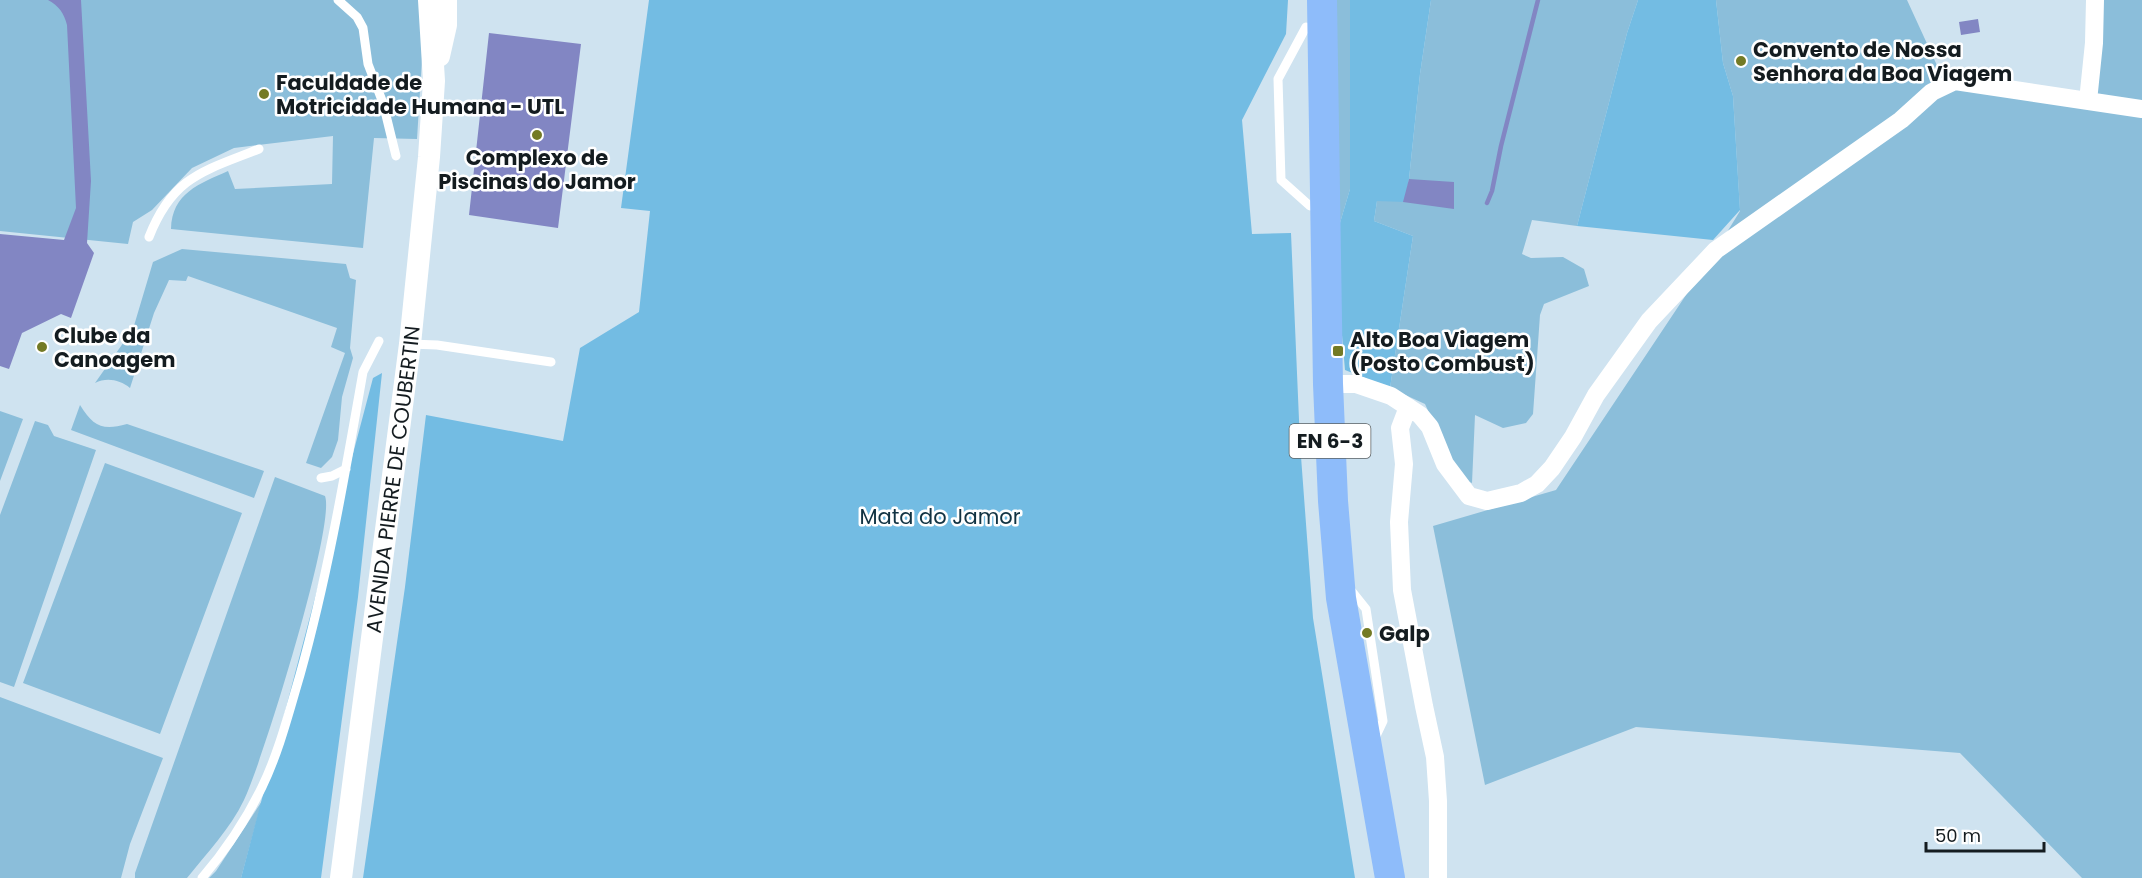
<svg xmlns="http://www.w3.org/2000/svg" width="2142" height="878" font-family="Poppins,sans-serif">
	<rect width="100%" height="100%" fill="#cfe3f0"/>
	<!-- green -->
	<path fill="#8bbeda" d="M 0,0 L 421,0 L 422,59 L 417,139 L 374,138 L 363,248 L 171,229 C 172,193 199,184 228,171 L 235,189 L 332,184 L 333,136 L 234,148 L 192,168 L 152,210 L 133,222 L 128,244 L 0,231 Z
		M 1332,0 L 1350,0 L 1350,189 L 1334,243 Z
		M 1431,0 L 1638,0 L 1627,33 L 1577,226 L 1532,220 L 1522,254 L 1531,258 L 1563,257 L 1584,269 L 1589,286 L 1544,304 L 1540,315 L 1533,414 L 1526,423 L 1503,428 L 1475,415 L 1472,483 L 1459,478 L 1425,404 L 1390,388 L 1413,236 L 1374,221 L 1377,201 L 1405,201 L 1409,179 L 1420,74 Z
		M 1716,0 L 1907,0 L 1946,85 L 2087,101 L 2095,0 L 2142,0 L 2142,878 L 2082,878 L 1960,753 L 1636,727 L 1485,785 L 1433,526 L 1556,490 L 1716,250 L 1740,211 L 1733,96 L 1723,63 Z
		M 182,249 L 346,264 L 350,278 L 356,280 L 350,348 L 353,358 L 342,397 L 338,440 L 332,457 L 321,468 L 306,463 L 345,353 L 331,347 L 337,328 L 188,276 L 186,281 L 169,280 L 154,313 L 130,388 C 120,380 107,377 95,383 L 133,329 L 153,262 Z
		M 80,405 C 93,426 102,431 127,424 L 264,471 L 254,498 L 71,430 Z
		M 0,411 L 23,419 L 0,481 Z
		M 35,421 L 48,425 L 54,436 L 96,450 L 14,687 L 0,682 L 0,515 Z
		M 105,463 L 242,513 L 160,734 L 23,683 Z
		M 275,477 L 325,496 C 336,525 262,763 244,800 C 230,829 207,853 187,878 L 135,878 L 135,873 Z
		M 0,697 L 163,758 L 130,844 L 121,878 L 0,878 Z
		M 262,801 L 241,878 L 209,878 L 216,871 Z"/>
	<!-- forest -->
	<path fill="#73bce3" d="M 649,0 L 1288,0 L 1286,34 L 1242,120 L 1252,234 L 1291,233 L 1300,443 L 1313,618 L 1355,878 L 363,878 L 405,587 L 426,415 L 563,441 L 580,348 L 639,312 L 650,211 L 621,208 Z
		M 1350,0 L 1431,0 L 1420,74 L 1409,179 L 1405,202 L 1377,201 L 1374,221 L 1413,236 L 1390,388 L 1345,370 L 1334,243 L 1350,189 Z
		M 1638,0 L 1716,0 L 1723,63 L 1733,96 L 1740,210 L 1713,240 L 1577,226 L 1627,33 Z
		M 382,373 L 358,597 L 321,878 L 241,878 L 373,378 Z"/>
	<!-- water -->
	<path fill="#8286c3" d="M 48,0 L 81,0 L 91,181 L 87,243 L 94,253 L 71,318 L 61,314 L 22,333 L 9,369 L 0,366 L 0,234 L 64,240 L 76,208 L 67,25 C 64,13 59,6 48,0 Z
		M 1978,19 L 1980,32 L 1961,35 L 1959,22 Z
		M 489,33 L 581,44 L 558,228 L 469,215 Z
		M 1409,179 L 1454,182 L 1454,209 L 1403,202 Z"/>
	<g fill="none" stroke-linecap="round" stroke-linejoin="round">
		<!-- stream -->
		<path stroke="#8286c3" stroke-width="4.5" d="M 1487,203 L 1492,191 L 1501,146 L 1538,0"/>
		<!-- service -->
		<path stroke="#fff" stroke-width="9" d="M 338,0 L 357,17 L 363,28 L 368,64 L 383,103 L 396,156
			M 1306,27 L 1278,79 L 1281,180 L 1310,206
			M 149,237 C 173,176 204,171 259,149
			M 410,344 L 437,345 L 551,362
			M 321,478 L 332,476 L 346,469
			M 1350,589 L 1366,609 L 1383,721 L 1374,740
			M 202,878 C 226,850 246,820 262,787 C 279,752 289,712 300,675 C 328,575 345,474 363,372 L 379,341"/>
		<!-- minor -->
		<path stroke="#fff" stroke-width="18" d="M 2088,101 L 2094,43 L 2095,0
			M 1328,384 L 1356,384 L 1391,396 L 1420,415 L 1430,427 L 1445,464 L 1469,496 L 1487,501 L 1521,493 L 1537,484 L 1552,468 L 1573,437 L 1596,395 L 1649,321 L 1716,250 L 1901,120 L 1932,92 L 1955,81 L 2142,109
			M 1408,407 L 1400,428 L 1404,464 L 1399,522 L 1402,590 L 1424,706 L 1435,757 L 1438,801 L 1438,878"/>
		<!-- tertiary -->
		<g stroke="#fff" stroke-width="22">
			<path d="M 439,56 L 446,25 L 446,0"/>
			<path id="s1" d="M 341,878 L 410,344 L 429,157 L 434,81 L 429,0"/>
		</g>
		<!-- primary -->
		<path stroke="#8ebcfa" stroke-width="30" d="M 1322,0 L 1328,384 L 1333,501 L 1341,598 L 1390,878"/>
	</g>
	<!-- markers -->
	<g fill="#737a25" stroke="#fff" stroke-width="2">
		<circle cx="1741" cy="61" r="6"/>
		<circle cx="264" cy="94" r="6"/>
		<circle cx="537" cy="135" r="6"/>
		<circle cx="42" cy="347" r="6"/>
		<rect x="1332" y="345" width="12" height="12" rx="3"/>
		<circle cx="1367" cy="633" r="6"/>
	</g>
	<g text-anchor="middle" dominant-baseline="central" stroke-width="5" stroke-linejoin="round" paint-order="stroke">
		<!-- shield labels -->
		<rect fill="#fff" stroke="#5a6063" stroke-width="1.5" x="1289.5" y="424" width="81" height="34" rx="4.5"/>
		<g font-size="20" font-weight="bold" fill="#141c20">
			<text x="1330" y="441">EN 6-3</text>
		</g>
		<!-- poi labels -->
		<g font-size="21" font-weight="bold" fill="#141c20" stroke="#fff" text-anchor="start">
			<text x="1753" y="49">Convento de Nossa<tspan x="1753" dy="24">Senhora da Boa Viagem</tspan></text>
			<text x="276" y="82">Faculdade de<tspan x="276" dy="24">Motricidade Humana - UTL</tspan></text>
			<text x="537" y="157" text-anchor="middle">Complexo de<tspan x="537" dy="24">Piscinas do Jamor</tspan></text>
			<text x="54" y="335">Clube da<tspan x="54" dy="24">Canoagem</tspan></text>
			<text x="1350" y="339">Alto Boa Viagem<tspan x="1350" dy="24">(Posto Combust)</tspan></text>
			<text x="1379" y="633">Galp</text>
		</g>
		<!-- street labels -->
		<g font-size="21" fill="#141c20" stroke="#fff">
			<text stroke="none"><textPath href="#s1" startOffset="402">AVENIDA PIERRE DE COUBERTIN</textPath></text>
		</g>
		<!-- park labels -->
		<g font-size="21" fill="#113343" stroke="#fff">
			<text x="940" y="516">Mata do Jamor</text>
		</g>
	</g>
	<!-- scale -->
	<path d="M1926 842v9h118v-9" fill="none" stroke="#141c20" stroke-width="3"/>
	<text x="1935" y="842" font-size="18" fill="#141c20" stroke="#ffffff" stroke-width="4.5" paint-order="stroke">50 m</text>
</svg>
